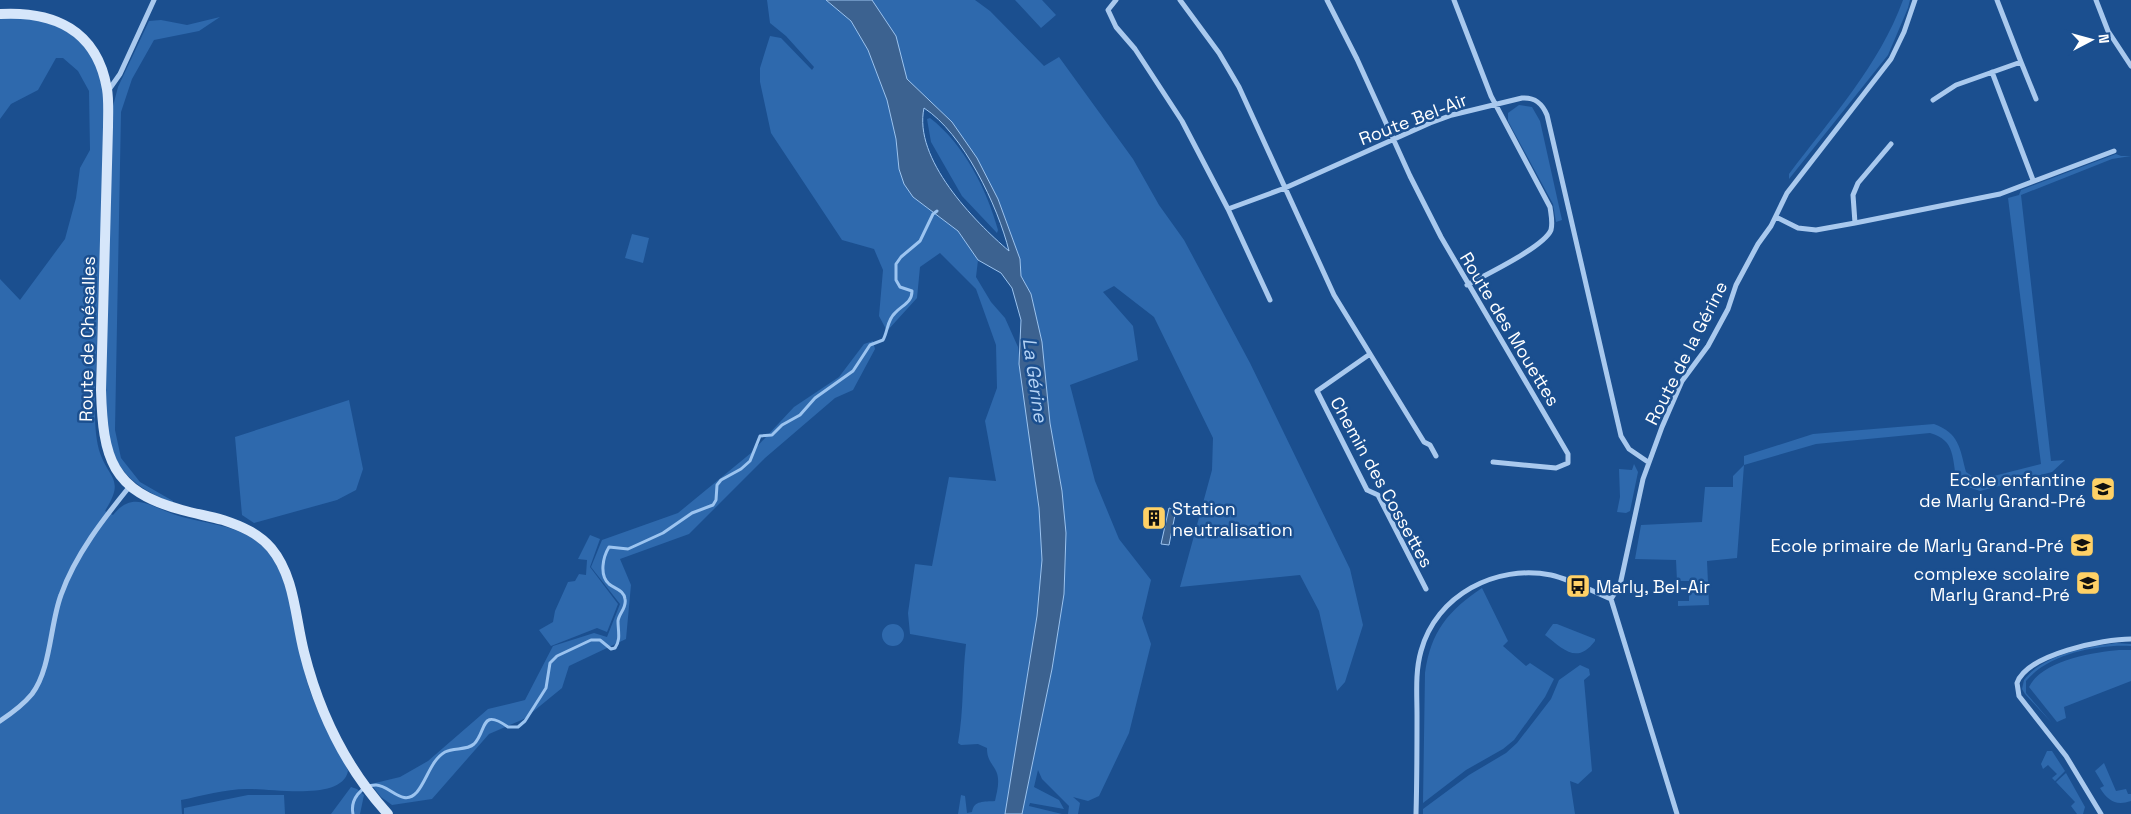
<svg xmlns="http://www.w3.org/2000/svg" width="2131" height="814" font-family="'Space Grotesk',sans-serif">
	<rect width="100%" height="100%" fill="#1b4f8f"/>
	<!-- green -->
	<path fill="#2e69ad" d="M 767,0 L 826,0 L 851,21 L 868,50 L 887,100 L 896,139 L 899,169 L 913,197 L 958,231 L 978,260 L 976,277 L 991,302 L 1005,318 L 1018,347 L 1039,508 L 1042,560 L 1037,615 L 1005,814 L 958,814 L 961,795 L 965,796 L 967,813 L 972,812 C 974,800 984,802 995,801 C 997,791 1001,779 995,769 C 990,761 987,758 987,748 L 978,744 L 961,745 L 958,743 C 964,710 962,678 966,644 L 910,634 L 908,613 L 915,564 L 932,566 L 949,477 L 996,481 L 985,421 L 997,388 L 996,345 L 976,289 L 940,253 L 920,267 L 917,298 L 887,331 L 879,316 L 883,270 L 874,249 L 842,240 L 771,133 L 760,82 L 760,68 L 770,36 L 781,38 L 812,70 L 814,67 L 786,36 L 770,23 Z
		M 872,0 L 975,0 L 990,11 L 1044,66 L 1059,57 L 1133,159 L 1159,205 L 1184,240 L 1250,363 L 1350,569 L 1363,625 L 1345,682 L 1337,691 L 1319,611 L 1300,575 L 1180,587 L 1212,470 L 1213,438 L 1154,317 L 1114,286 L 1103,292 L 1133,326 L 1138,360 L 1070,385 L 1095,481 L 1119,539 L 1151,580 L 1142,618 L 1151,644 L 1129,733 L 1099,796 L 1088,801 L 1073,797 L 1080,803 L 1078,814 L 1068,814 L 1069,806 L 1042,779 L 1038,770 L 1034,787 L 1059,800 L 1064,809 L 1030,803 L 1029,806 L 1062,814 L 1022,814 L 1052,669 L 1064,594 L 1066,533 L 1062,491 L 1050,423 L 1042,342 L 1031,294 L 1021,276 L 1020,259 L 998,199 L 952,122 L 906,79 L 896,36 Z
		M 1015,0 L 1042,0 L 1056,15 L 1041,28 Z
		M 1903,0 L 1910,0 L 1908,8 L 1888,55 L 1789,179 L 1789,174 C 1831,118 1879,66 1903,0 Z
		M 20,17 C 58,22 87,36 101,75 C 110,101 104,150 103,178 C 100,249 98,320 95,390 C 95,410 94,431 99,450 C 108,479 126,478 105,511 L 113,515 C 132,491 148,505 173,514 C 204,525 243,523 267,551 C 294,583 297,648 309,688 C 318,717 338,743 348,771 C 342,802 269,788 247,789 C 225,789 202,796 181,800 L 182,814 L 0,814 L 0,279 L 20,300 L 65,239 L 76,198 L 80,168 L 90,150 L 89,91 L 78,71 L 63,58 L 56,58 L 38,90 L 11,104 L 0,119 L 0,18 Z
		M 220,17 L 199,31 L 154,40 L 132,79 L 121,112 L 115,430 L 121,458 L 140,482 L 173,501 L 173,503 C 112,478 108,453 105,391 L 113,106 L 118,87 L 149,21 L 161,20 L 187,25 Z
		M 1519,105 L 1532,107 L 1540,121 L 1562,220 L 1556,222 L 1553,204 L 1508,121 L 1508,113 Z
		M 930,118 C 964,144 987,190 998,230 L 997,233 L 962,196 L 931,142 L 927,119 Z
		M 2116,154 L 2121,156 L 2131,156 L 2112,159 L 2021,195 L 2051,461 L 2065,460 L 2052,472 L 1980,491 L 1957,483 C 1952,459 1956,440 1930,433 L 1816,444 L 1744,465 L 1737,558 L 1707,561 L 1709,605 L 1678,606 L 1678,601 L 1689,601 L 1689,581 L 1677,581 L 1676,560 L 1635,559 L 1641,525 L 1702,522 L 1705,487 L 1733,487 L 1733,476 L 1744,465 L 1744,456 L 1813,434 L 1934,424 C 1959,433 1960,448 1966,472 L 1978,480 L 2041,464 L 2008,198 L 2019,195 L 2021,190 Z
		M 632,234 L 649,238 L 643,263 L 625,258 Z
		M 873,341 L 875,349 L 853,390 L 835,398 L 765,458 L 689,534 L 620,559 L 631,585 L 626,639 L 569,666 L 562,688 L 524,719 L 489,734 L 432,799 L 392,805 L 381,797 L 371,784 L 400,777 L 428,761 L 488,709 L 525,700 L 553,646 L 594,633 L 607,637 L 620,604 L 591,567 L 602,540 L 678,513 L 751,453 L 794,407 L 839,377 L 864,344 Z
		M 349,400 L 363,469 L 356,490 L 337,500 L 254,523 L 242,515 L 235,437 Z
		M 1634,464 L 1638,472 L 1630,511 L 1626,513 L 1617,512 L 1620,497 L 1619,469 L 1632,470 Z
		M 590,535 L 600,539 L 590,567 L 618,604 L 607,632 L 597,628 L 551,646 L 539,630 L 553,622 L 555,611 L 568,582 L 575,581 L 579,574 L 586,575 L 587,560 L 578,559 Z
		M 1482,588 L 1508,641 L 1503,646 L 1526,666 L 1530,663 L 1554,679 L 1545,697 L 1514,740 L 1503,749 L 1466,770 L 1423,803 L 1425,673 C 1431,631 1448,611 1482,588 Z
		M 1553,624 L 1557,624 L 1595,639 L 1595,641 C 1577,665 1563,649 1545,635 Z
		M882 635a11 11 0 1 1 22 0a11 11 0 1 1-22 0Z
		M 2116,643 L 2131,644 L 2131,646 C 2098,644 2048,654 2026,681 L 2026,693 L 2052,723 L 2025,694 L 2022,689 L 2024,680 C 2042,655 2087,647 2116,643 Z
		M 2119,650 L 2131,650 L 2131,681 L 2064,707 L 2066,718 L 2057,722 L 2029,687 C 2041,661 2094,652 2119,650 Z
		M 1580,665 L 1589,669 L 1590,675 L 1584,680 L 1592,771 L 1578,784 L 1570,781 L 1575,814 L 1423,814 L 1423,809 L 1469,775 L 1506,753 L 1517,743 L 1551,699 L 1559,680 Z
		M 2047,751 L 2052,751 L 2065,771 L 2055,781 L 2052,778 L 2057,774 L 2048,765 L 2043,769 L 2041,764 Z
		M 2104,763 L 2116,791 L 2126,789 L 2128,794 L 2131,794 L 2131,801 C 2116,806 2108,801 2100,788 L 2104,786 L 2095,771 Z
		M 2066,773 L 2085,807 L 2083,814 L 2077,814 L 2071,806 L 2075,802 L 2056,782 Z
		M 351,787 L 357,789 L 364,795 L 360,814 L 331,814 Z
		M 248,795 L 284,795 L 285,814 L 184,814 L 184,808 Z"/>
	<!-- water -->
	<path fill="#3c6290" stroke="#9cc4f0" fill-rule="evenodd" d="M 826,0 L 872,0 L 896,36 L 907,79 L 952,122 L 977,158 L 998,199 L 1020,259 L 1021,276 L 1031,294 L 1042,342 L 1050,423 L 1062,491 L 1066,533 L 1064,594 L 1052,669 L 1022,814 L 1005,814 L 1037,616 L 1042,560 L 1039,508 L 1019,364 L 1021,320 L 1012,288 L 1001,273 L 978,260 L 958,231 L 913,197 L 904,184 L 899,169 L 896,139 L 887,100 L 868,50 L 851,21 ZM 924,108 C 963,133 998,206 1009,251 C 974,221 913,159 924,108 Z
		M 1169,508 L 1176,510 L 1169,545 L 1161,544 Z"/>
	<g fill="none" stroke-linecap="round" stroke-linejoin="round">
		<!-- stream -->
		<path stroke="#9cc4f0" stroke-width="3" d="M 353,814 C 350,800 361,785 376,785 C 390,785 403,808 417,792 C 427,780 431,760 445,752 C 454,747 466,751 474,744 C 487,731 480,707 508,727 L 518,727 L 525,721 L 546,688 L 550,663 L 557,656 L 591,640 L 600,640 L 611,649 L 615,648 C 621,640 618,631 618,621 C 619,613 627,608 625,599 C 624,590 615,589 609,584 C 599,575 603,557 609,547 L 628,549 L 663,533 L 692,513 L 713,505 L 716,500 L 717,485 L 721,480 L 741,469 L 750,461 L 760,436 L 772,435 L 782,425 L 800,415 L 815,398 L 853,371 L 870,345 L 883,340 C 888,331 887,320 895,313 C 902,305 912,303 912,291 L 900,287 L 896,280 L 896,264 L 901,257 L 920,241 L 933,214 L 937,211"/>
		<!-- street -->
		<path stroke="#a9c9ee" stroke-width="5" d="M 1116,0 L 1108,10 L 1116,27 L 1135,49 L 1182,121 L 1228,209 L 1270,300
			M 1180,0 L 1219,53 L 1239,87 L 1334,295 L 1424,442 L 1430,445 L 1436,456
			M 1327,0 L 1357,59 L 1410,176 L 1441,237 L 1568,454 L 1568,463 L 1556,468 L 1493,462
			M 1454,0 L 1491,96 L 1550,207 C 1551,215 1553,222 1551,230 C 1544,247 1485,275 1467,285
			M 2096,0 L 2108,31 L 2131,66
			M 2021,62 L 2036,99
			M 1992,72 L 2033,180
			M 108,91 L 120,74 L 154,0
			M 1933,100 L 1956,85 L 2021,62 L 1997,0
			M 1228,209 L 1285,188 L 1430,123 L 1452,115 L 1522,98 C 1535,97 1542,103 1547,115 L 1621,436 L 1629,449 L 1648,462
			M 1776,217 L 1798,228 L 1816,230 L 1855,223 L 2000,194 L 2114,151
			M 1855,223 L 1853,195 L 1858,183 L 1891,144
			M 1370,354 L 1317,391 L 1367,490 L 1378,495 L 1426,589
			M 1611,599 L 1620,585 L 1643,479 L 1662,427 L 1682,381 L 1708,346 L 1728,309 L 1736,285 L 1758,244 L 1771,226 L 1787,193 L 1891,59 L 1904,32 L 1915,0
			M 1611,599 L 1677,814
			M 0,721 C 12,713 23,705 32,694 C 51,669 50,624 61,595 C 75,555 104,518 130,486
			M 1416,814 C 1417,781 1417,748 1417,715 C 1417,694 1415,672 1421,651 C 1436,595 1496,564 1551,575 C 1572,580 1592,591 1611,599
			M 2101,814 L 2066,756 L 2019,696 L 2017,683 C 2027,654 2104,639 2131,639"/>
		<!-- secondary -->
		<path stroke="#d6e6fa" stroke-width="10" d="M 0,14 C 54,11 97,30 107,89 C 109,101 108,115 108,127 L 101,390 C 103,458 111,491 182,510 C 196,514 209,516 223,520 C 241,526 258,533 271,548 C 295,577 295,617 304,652 C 319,712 346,768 388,814"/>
	</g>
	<!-- icons -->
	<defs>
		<symbol id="school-square" viewBox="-11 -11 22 22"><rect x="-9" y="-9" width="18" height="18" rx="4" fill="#ffd166" stroke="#1b4f8f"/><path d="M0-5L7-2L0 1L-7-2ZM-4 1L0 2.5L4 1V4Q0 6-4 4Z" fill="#111"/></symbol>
		<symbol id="building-square" viewBox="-11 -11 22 22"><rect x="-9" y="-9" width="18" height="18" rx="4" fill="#ffd166" stroke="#1b4f8f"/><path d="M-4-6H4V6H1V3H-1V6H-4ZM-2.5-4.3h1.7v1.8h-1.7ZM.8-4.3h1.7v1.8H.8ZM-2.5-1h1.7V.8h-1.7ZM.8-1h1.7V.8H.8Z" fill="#111"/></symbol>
		<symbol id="bus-square" viewBox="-11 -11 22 22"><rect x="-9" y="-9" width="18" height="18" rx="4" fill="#ffd166" stroke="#1b4f8f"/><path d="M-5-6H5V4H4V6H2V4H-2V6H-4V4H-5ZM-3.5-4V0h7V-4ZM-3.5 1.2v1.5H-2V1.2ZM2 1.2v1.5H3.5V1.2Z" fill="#111"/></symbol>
	</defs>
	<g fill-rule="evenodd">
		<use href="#school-square" x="2089" y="475" width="28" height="28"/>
		<use href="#building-square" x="1140" y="504" width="28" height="28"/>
		<use href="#school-square" x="2068" y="531" width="28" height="28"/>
		<use href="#school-square" x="2074" y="569" width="28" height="28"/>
		<use href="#bus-square" x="1564" y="572" width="28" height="28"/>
	</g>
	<g text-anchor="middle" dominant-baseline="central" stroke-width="5" stroke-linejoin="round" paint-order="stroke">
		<!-- street labels -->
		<g font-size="18" fill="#fff" stroke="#1b4f8f">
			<text transform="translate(1413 119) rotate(-21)">Route Bel-Air</text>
			<text transform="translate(1510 329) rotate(59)">Route des Mouettes</text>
			<text transform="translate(87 339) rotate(-89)">Route de Chésalles</text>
			<text transform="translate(1686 353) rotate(-63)">Route de la Gérine</text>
			<text transform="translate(1382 482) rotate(61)">Chemin des Cossettes</text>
		</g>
		<!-- poi labels -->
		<g font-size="18" fill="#fff" stroke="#1b4f8f" text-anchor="end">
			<text x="2086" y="479">Ecole enfantine<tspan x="2086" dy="21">de Marly Grand-Pré</tspan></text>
			<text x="1172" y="508" text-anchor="start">Station<tspan x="1172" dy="21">neutralisation</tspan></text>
			<text x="2064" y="545">Ecole primaire de Marly Grand-Pré</text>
			<text x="2070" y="573">complexe scolaire<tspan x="2070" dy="21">Marly Grand-Pré</tspan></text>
			<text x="1596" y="586" text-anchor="start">Marly, Bel-Air</text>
		</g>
		<!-- water labels -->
		<g font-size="19" font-style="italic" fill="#b5d3f5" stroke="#1b4f8f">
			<text transform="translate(1035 380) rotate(82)">La Gérine</text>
		</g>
	</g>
	<!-- north arrow -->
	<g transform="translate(2091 40) rotate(84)" stroke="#1b4f8f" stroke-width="4" paint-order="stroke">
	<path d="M0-4L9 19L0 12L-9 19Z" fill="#ffffff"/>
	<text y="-8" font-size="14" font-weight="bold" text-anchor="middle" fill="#ffffff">N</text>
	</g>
</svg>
